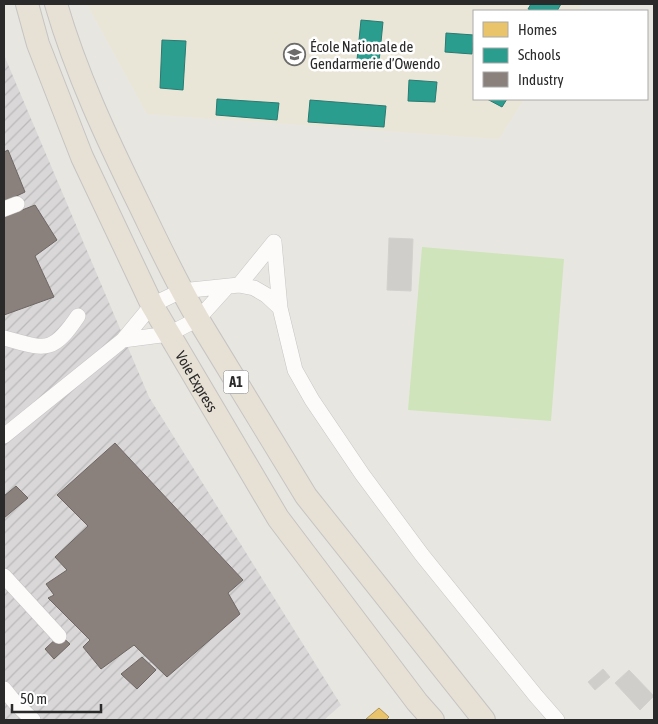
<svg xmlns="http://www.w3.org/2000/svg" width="658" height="724" font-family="'Asap Condensed',sans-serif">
	<defs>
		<pattern id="industrial-furrows" width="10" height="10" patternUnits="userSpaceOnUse" patternTransform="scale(1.25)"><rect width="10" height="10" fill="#d9d7d8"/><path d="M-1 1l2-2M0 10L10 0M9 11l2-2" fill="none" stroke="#bab9ba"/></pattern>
	</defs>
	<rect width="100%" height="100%" fill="#e8e6e1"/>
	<!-- industrial -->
	<path fill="url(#industrial-furrows)" d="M 4,55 L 149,397 L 341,705 L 324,720 L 4,720 Z"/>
	<!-- education -->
	<path fill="#eae6d7" d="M 87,4 L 582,4 L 578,11 L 474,11 L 474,99 L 524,99 L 499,139 L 147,114 Z"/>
	<!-- pitch -->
	<path fill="#cfe4bb" d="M 422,247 L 564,259 L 551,421 L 408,410 Z"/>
	<!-- homes -->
	<path fill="#e9c46a" stroke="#b09657" d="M 379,708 L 389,717 L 386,720 L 366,719 Z"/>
	<!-- schools -->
	<path fill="#2a9d8f" stroke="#2a7a71" d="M 531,4 L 561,4 L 557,11 L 533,11 L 528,9 Z
		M 361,20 L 383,22 L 379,62 L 357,60 Z
		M 446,33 L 474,35 L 472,54 L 445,52 Z
		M 162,40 L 186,41 L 183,90 L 160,88 Z
		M 409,80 L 437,82 L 435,102 L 408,101 Z
		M 217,99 L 279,103 L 277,120 L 216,115 Z
		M 487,99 L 507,99 L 502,107 Z
		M 310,100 L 386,106 L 384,127 L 308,122 Z"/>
	<!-- industry -->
	<path fill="#8a817c" stroke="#6d6763" d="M 8,150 L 25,192 L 4,202 L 4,152 Z
		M 35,205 L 57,240 L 35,256 L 54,297 L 4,315 L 4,217 Z
		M 115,443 L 243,580 L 228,593 L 240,614 L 167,677 L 134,645 L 101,669 L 83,647 L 90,640 L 48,598 L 54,595 L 46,584 L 67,570 L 55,557 L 88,526 L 57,495 Z
		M 16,486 L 28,498 L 4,518 L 4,496 Z
		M 60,635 L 70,644 L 54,659 L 45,649 Z
		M 142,657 L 156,670 L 137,689 L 121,674 Z"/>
	<!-- building -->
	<path fill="#cfceca" stroke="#d3d1cd" d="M 389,238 L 413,239 L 411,291 L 387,290 Z
		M 603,669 L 610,677 L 595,690 L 588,682 Z
		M 629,670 L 654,696 L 640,710 L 615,683 Z"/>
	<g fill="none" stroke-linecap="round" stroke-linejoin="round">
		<defs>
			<path id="minor" d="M 4,209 L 17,204
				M 239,285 L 274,242 L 280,308 L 295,370 L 312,400 L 362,474 L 422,555 L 536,696 L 557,720
				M 4,338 C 45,349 52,355 78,316
				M 123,340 L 169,334 L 198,319 L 227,287
				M 4,436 L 123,340 L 152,305 L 181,291 L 239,285 L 254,288 L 266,295 L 280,308
				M 4,576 L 59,636
				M 4,689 L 17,705 L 33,720"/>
			<g id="highway">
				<path id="s1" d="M 27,4 L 38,44 L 82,157 L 152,305 L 278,518 L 417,702 L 433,720"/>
				<path d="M 56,4 C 76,73 107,139 139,204 C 158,243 176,282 198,319 L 306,496 L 484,720"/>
			</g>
		</defs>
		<!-- minor casing -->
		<use href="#minor" stroke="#c6c5c5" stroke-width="16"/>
		<!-- highway casing -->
		<use href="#highway" stroke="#c4c4c2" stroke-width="24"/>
		<!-- minor -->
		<use href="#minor" stroke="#fcfbfa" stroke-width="15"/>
		<!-- highway -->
		<use href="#highway" stroke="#e7e0d5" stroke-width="22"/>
	</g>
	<!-- icons -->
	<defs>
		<symbol id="school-ring" viewBox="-11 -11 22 22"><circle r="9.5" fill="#fff" stroke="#6c6c6a" stroke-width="1.5"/><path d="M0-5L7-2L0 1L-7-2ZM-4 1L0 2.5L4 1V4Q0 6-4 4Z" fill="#6c6c6a"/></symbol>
	</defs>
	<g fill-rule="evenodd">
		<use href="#school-ring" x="282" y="42" width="25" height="25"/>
	</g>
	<g text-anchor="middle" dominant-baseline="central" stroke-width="5" stroke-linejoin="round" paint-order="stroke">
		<!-- shield labels -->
		<rect fill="#fff" stroke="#6a6a6a" stroke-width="1" x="223.5" y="370.5" width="25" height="23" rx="4"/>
		<g font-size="14" font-weight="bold" fill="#2a2a2a">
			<text x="236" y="382">A1</text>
		</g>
		<!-- poi labels -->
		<g font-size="15" fill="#2a2a2a" stroke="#fff" text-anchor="start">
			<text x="310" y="46">École Nationale de<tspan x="310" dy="17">Gendarmerie d’Owendo</tspan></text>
		</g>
		<!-- street labels -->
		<g font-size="15" fill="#2a2a2a" stroke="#fff">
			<text stroke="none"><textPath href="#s1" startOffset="415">Voie Express</textPath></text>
		</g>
	</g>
	<!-- border -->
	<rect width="658" height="724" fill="none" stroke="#2a2a2a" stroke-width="10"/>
	<!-- legend -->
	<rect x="473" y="10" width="175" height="90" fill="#ffffff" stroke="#aaaaaa"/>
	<rect x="483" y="22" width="25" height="15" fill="#e9c46a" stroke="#aaaaaa"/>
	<text x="518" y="35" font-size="15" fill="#2a2a2a">Homes</text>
	<rect x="483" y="48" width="25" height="15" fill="#2a9d8f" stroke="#aaaaaa"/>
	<text x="518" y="60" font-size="15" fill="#2a2a2a">Schools</text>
	<rect x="483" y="72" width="25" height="15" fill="#8a817c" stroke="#aaaaaa"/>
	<text x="518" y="85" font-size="15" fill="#2a2a2a">Industry</text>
	<!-- scale -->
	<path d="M12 704v8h89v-8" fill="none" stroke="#2a2a2a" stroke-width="2.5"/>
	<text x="20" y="704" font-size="15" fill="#2a2a2a" stroke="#ffffff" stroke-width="4" paint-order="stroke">50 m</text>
</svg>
